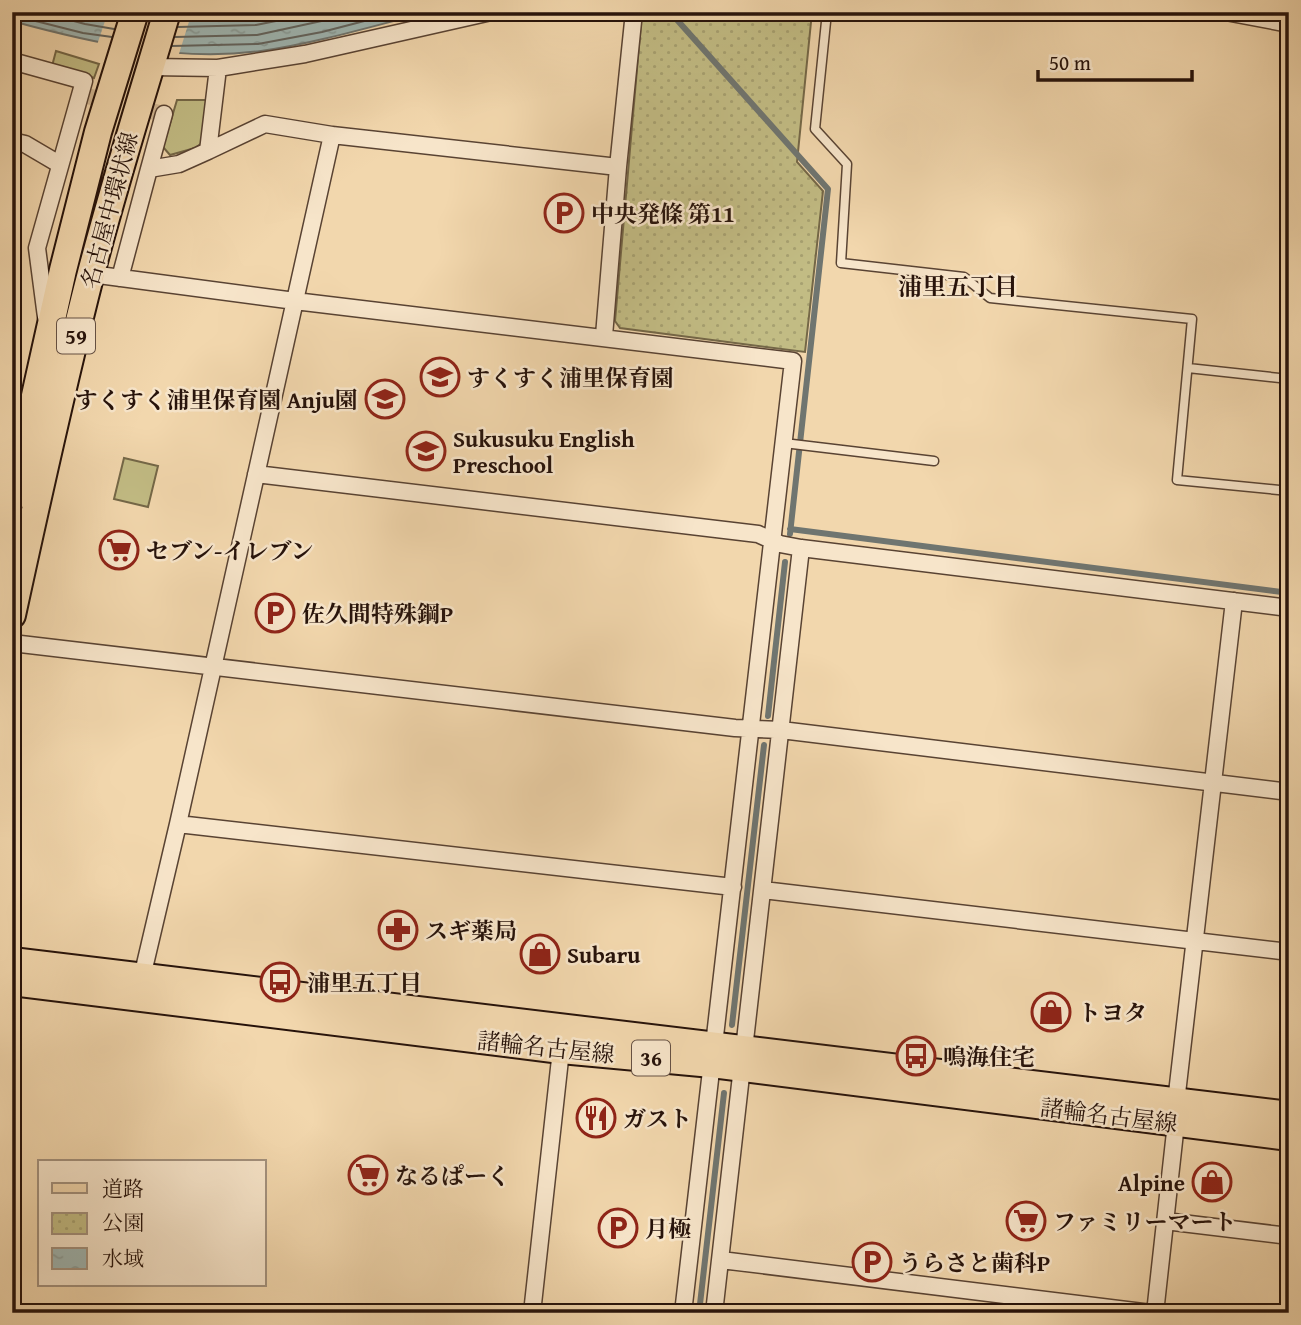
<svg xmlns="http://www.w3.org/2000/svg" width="1301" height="1325" font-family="'Gentium Book Plus','Noto Serif JP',serif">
	<defs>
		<pattern id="park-dots" width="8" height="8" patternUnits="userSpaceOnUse" patternTransform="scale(1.75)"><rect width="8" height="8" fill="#c2bc84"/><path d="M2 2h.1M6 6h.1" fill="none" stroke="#a7a171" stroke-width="1.8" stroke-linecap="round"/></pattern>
		<pattern id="water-ripples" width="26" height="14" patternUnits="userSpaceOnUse" patternTransform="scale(1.75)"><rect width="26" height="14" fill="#9fb7b4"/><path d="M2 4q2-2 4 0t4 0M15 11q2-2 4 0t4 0" fill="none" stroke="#899c99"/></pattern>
	</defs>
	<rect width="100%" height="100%" fill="#f2d7ad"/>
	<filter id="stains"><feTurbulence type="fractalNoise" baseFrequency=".00286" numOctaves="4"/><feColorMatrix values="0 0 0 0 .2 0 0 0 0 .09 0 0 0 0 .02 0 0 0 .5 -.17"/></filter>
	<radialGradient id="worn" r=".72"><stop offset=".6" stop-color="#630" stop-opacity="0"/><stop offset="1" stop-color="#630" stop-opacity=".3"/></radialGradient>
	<!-- green -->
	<path fill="#c2bc84" stroke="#746747" stroke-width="2" d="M 56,51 L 99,64 L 94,78 L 52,66 Z
		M 177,100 L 207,100 L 202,143 L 195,148 L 170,155 L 163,147 Z
		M 124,458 L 158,466 L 148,507 L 114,499 Z"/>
	<!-- park -->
	<path fill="url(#park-dots)" stroke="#746747" stroke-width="2" d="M 642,12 L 812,12 L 797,162 L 823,191 L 805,352 L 620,328 L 615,321 Z"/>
	<!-- water -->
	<path fill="url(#water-ripples)" stroke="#6f7570" stroke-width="2" d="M 12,12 L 428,12 C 373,26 317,43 261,51 C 177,62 92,43 12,21 Z"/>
	<!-- pier -->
	<path fill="#f2d7ad" d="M 108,12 L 192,12 L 178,57 L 97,45 Z"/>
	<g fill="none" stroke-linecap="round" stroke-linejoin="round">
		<!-- shore -->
		<path stroke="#62645f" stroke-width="2" d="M 40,12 L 85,24 L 114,29
			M 12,15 L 83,33 L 112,37
			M 178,27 L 256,25 L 321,12
			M 175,37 L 257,35 L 363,12
			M 172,46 L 258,44 L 322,32 L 399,12"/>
		<!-- stream -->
		<path stroke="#6f7570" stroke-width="6" d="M 670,12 L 828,189 L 790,534
			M 790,529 L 1289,593
			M 768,716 L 785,562
			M 732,1025 L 764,745
			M 699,1313 L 724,1093"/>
		<!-- minor-tunnel -->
		<path stroke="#d3b995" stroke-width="16" stroke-dasharray="16 8" stroke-linecap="butt" d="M 79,94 L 164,114"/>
		<defs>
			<path id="service" d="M 827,12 L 815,129 L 847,164 L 841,263 L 964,277 L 990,298 L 1192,319 L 1177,480 L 1289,491
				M 1205,12 L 1289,28
				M 1188,368 L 1289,379
				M 784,443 L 934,461"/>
			<path id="minor" d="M 12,61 L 84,81 L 37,248 L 46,317
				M 151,67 L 218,68
				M 164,114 L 149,169 L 179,164 L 208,151 L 218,68 L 305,54 L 491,12
				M 12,141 L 25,144 L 59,164
				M 208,151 L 265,124 L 332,135
				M 618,167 L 634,12
				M 91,274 L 295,301 L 793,361 L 683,1313
				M 120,278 L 149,169
				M 256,474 L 758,534 L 780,544 L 801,548 L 1289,608
				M 12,643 L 735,728 L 781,730 L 1289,792
				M 178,824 L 733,887
				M 763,890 L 1289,952
				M 142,977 L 178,824 L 332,135 L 618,167 L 604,336
				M 1165,1221 L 1289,1236
				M 721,1260 L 1151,1313
				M 532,1313 L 562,1041
				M 714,1313 L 801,548
				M 1155,1313 L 1176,1123 L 1176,1102 L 1234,601"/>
			<path id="primary" d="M 12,499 L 63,270 L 98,132 L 135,12
				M 12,615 C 37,500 62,386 91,273 C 114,185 141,99 167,12
				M 12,961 L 1289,1115
				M 12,982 L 561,1050 L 712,1064 L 1289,1137"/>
		</defs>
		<!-- service casing -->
		<use href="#service" stroke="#594333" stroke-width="11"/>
		<!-- minor casing -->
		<use href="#minor" stroke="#594333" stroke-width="19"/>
		<!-- primary casing -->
		<use href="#primary" stroke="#26120a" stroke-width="30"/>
		<!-- service -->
		<use href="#service" stroke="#f7e5ca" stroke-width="8"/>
		<!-- minor -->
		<use href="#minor" stroke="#f7e5ca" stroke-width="16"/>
		<!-- primary -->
		<use href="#primary" stroke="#f2d7ad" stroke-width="26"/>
	</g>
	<!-- icons -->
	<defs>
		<symbol id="parking-ring" viewBox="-11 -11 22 22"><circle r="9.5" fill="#f7e5ca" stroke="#8f2418" stroke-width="1.5"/><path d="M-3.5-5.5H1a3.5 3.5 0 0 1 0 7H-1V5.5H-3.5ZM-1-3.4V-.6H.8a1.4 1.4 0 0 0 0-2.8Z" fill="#8f2418"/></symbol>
		<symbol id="school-ring" viewBox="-11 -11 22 22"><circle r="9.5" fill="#f7e5ca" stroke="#8f2418" stroke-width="1.5"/><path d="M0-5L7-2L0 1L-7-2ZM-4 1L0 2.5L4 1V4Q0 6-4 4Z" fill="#8f2418"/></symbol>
		<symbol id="supermarket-ring" viewBox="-11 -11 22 22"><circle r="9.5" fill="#f7e5ca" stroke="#8f2418" stroke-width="1.5"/><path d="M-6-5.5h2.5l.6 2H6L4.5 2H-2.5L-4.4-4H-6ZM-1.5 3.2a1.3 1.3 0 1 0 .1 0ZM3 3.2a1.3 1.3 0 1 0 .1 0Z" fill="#8f2418"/></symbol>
		<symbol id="pharmacy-ring" viewBox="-11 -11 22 22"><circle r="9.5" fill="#f7e5ca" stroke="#8f2418" stroke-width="1.5"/><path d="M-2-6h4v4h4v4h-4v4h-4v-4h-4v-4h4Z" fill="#8f2418"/></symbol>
		<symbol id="shop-ring" viewBox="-11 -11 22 22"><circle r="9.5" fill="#f7e5ca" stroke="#8f2418" stroke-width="1.5"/><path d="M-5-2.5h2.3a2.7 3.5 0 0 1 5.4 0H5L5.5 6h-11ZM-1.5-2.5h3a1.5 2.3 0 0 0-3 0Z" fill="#8f2418"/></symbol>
		<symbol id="bus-ring" viewBox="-11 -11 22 22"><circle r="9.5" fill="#f7e5ca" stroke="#8f2418" stroke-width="1.5"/><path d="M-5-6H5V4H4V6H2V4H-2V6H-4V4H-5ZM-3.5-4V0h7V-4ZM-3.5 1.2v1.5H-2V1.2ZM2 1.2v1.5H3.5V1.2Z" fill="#8f2418"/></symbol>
		<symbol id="restaurant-ring" viewBox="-11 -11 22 22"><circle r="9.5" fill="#f7e5ca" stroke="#8f2418" stroke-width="1.5"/><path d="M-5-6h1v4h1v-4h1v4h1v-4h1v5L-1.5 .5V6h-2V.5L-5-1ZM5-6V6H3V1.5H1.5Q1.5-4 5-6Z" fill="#8f2418"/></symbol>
	</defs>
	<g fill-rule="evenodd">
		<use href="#parking-ring" x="542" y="191" width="44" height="44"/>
		<use href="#school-ring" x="418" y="355" width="44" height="44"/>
		<use href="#school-ring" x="363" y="377" width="44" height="44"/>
		<use href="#school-ring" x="404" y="429" width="44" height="44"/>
		<use href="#supermarket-ring" x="97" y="528" width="44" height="44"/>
		<use href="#parking-ring" x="253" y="591" width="44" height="44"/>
		<use href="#pharmacy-ring" x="376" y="908" width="44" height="44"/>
		<use href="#shop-ring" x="518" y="932" width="44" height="44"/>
		<use href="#bus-ring" x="258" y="960" width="44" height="44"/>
		<use href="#shop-ring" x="1029" y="990" width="44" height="44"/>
		<use href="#bus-ring" x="894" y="1034" width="44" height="44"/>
		<use href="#restaurant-ring" x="574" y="1096" width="44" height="44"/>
		<use href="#supermarket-ring" x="346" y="1153" width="44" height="44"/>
		<use href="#shop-ring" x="1190" y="1160" width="44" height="44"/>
		<use href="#supermarket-ring" x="1004" y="1199" width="44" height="44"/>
		<use href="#parking-ring" x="596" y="1206" width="44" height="44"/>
		<use href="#parking-ring" x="850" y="1240" width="44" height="44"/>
	</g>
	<g text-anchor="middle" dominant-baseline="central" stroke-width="5" stroke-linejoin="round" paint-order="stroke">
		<!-- shield labels -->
		<g fill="#f7e5ca" stroke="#655144" stroke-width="2">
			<rect x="57" y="318.5" width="38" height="35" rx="5"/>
			<rect x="632" y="1040.5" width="38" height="35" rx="5"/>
		</g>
		<g font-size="21" font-weight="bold" fill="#26120a">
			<text x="76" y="336">59</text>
			<text x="651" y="1058">36</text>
		</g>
		<!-- street labels -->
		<g font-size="23" fill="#26120a" stroke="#f7e5ca">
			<text transform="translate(109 210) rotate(-75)">名古屋中環状線</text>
			<text transform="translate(546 1047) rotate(6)">諸輪名古屋線</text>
			<text transform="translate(1109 1115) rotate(7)">諸輪名古屋線</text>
		</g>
		<!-- poi labels -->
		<g font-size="23" font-weight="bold" fill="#26120a" stroke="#f7e5ca" text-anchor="start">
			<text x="591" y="213">中央発條 第11</text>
			<text x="467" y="377">すくすく浦里保育園</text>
			<text x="358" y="399" text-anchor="end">すくすく浦里保育園 Anju園</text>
			<text x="453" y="438">Sukusuku English<tspan x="453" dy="26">Preschool</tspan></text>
			<text x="146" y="550">セブン-イレブン</text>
			<text x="302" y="613">佐久間特殊鋼P</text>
			<text x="425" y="930">スギ薬局</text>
			<text x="567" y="954">Subaru</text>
			<text x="307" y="982">浦里五丁目</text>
			<text x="1078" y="1012">トヨタ</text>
			<text x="943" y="1056">鳴海住宅</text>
			<text x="623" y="1118">ガスト</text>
			<text x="395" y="1175">なるぱーく</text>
			<text x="1185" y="1182" text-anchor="end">Alpine</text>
			<text x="1053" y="1221">ファミリーマート</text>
			<text x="645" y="1228">月極</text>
			<text x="899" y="1262">うらさと歯科P</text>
		</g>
		<!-- neighbourhood labels -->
		<g font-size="24" font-weight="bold" fill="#26120a" stroke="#f7e5ca">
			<text x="958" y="286">浦里五丁目</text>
		</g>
	</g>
	<!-- margin -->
	<rect width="1301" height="1325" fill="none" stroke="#f2d7ad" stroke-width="42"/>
	<rect x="14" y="14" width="1273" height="1297" fill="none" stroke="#26120a" stroke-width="3.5"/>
	<rect x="21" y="21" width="1259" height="1283" fill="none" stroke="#26120a" stroke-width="2"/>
	<!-- legend -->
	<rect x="38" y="1160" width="228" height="126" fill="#f7e5ca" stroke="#a3917d" stroke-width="2"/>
	<rect x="52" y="1183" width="35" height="10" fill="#f2d7ad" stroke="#a3917d" stroke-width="2"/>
	<text x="102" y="1196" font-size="21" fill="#26120a">道路</text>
	<rect x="52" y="1213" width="35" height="21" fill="url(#park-dots)" stroke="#a3917d" stroke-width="2"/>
	<text x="102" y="1230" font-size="21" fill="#26120a">公園</text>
	<rect x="52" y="1248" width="35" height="21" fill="url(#water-ripples)" stroke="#a3917d" stroke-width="2"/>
	<text x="102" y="1266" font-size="21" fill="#26120a">水域</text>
	<!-- scale -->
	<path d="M1038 70v10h154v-10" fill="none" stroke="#26120a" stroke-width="3.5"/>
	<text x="1049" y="70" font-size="21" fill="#26120a" stroke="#f7e5ca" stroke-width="5" paint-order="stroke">50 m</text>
	<rect width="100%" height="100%" filter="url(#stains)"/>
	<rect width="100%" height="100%" fill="url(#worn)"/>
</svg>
